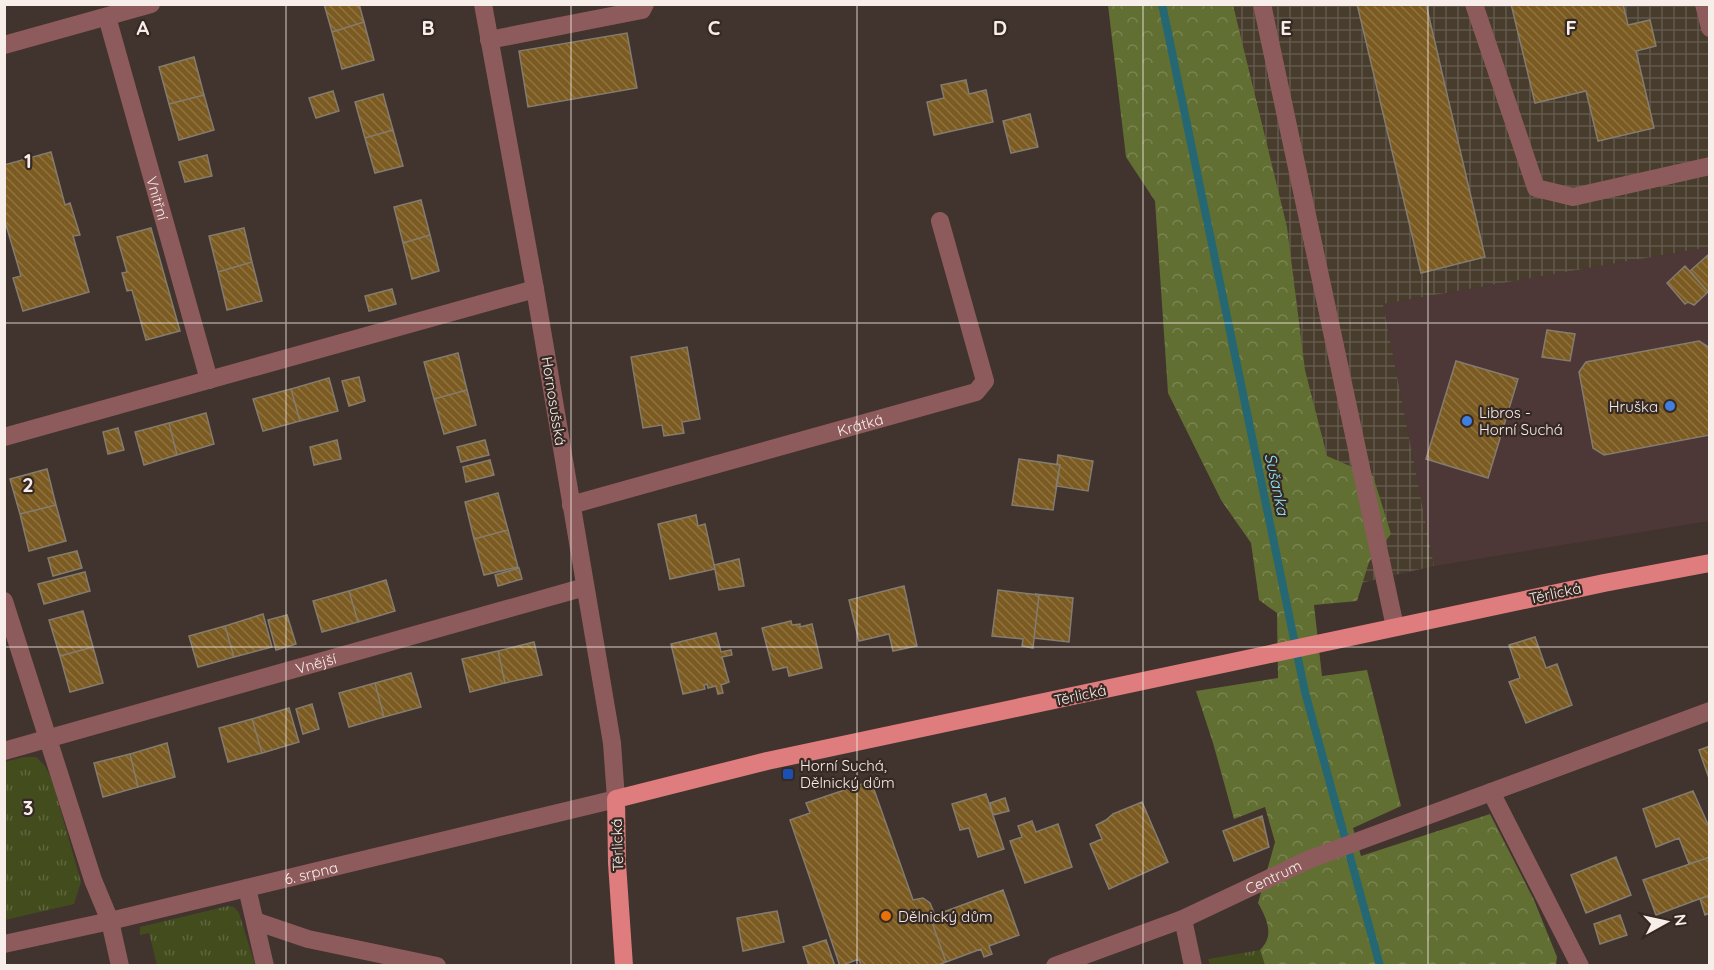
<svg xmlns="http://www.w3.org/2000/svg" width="1714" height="970" font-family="Quicksand,sans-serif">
	<defs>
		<pattern id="industrial-grid" width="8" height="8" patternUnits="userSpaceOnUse" patternTransform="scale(1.5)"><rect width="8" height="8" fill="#483c2d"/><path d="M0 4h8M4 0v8" fill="none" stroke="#63584c"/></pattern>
		<pattern id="grass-tufts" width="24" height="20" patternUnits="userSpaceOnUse" patternTransform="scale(1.5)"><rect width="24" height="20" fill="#424c1d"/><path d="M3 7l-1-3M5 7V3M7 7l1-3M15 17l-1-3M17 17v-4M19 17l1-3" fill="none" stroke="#5e663e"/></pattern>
		<pattern id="forest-crowns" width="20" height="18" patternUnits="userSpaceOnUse" patternTransform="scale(1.5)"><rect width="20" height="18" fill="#626f33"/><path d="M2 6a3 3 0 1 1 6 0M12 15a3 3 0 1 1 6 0" fill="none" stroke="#798451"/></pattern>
		<pattern id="building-back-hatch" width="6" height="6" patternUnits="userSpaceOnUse" patternTransform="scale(1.5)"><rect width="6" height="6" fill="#7b5b21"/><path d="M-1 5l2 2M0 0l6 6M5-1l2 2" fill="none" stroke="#8e7341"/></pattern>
	</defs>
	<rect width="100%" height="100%" fill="#41332e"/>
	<!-- commercial -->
	<path fill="#4d3837" d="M 1709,247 L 1709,521 L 1434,566 L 1383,304 Z"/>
	<!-- industrial -->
	<path fill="url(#industrial-grid)" d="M 1192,5 L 1709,5 L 1709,247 L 1383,304 L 1434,566 L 1318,593 Z"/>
	<!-- grass -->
	<path fill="url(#grass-tufts)" d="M 24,757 L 36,757 L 45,766 L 52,780 L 81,882 L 74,904 L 5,920 L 5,762 Z
		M 228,906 L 234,907 L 239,913 L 255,965 L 157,965 L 149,933 L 140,935 L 140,927 Z
		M 1260,950 L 1265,965 L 1210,965 L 1208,959 Z"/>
	<!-- forest -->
	<path fill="url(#forest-crowns)" d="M 1108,5 L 1233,5 L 1287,227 L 1305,370 L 1327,456 L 1373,476 L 1391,534 L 1369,562 L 1357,601 L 1314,605 L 1322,676 L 1367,670 L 1401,806 L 1353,828 L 1361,856 L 1490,814 L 1534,900 L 1557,957 L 1556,965 L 1265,965 L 1260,950 C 1275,936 1267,919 1258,903 L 1275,842 L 1265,807 L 1234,819 L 1213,743 L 1196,691 L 1278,678 L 1277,613 L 1259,600 L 1251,543 L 1221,500 L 1168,393 L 1155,201 L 1126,157 Z"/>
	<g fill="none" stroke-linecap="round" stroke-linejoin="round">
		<!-- stream -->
		<path stroke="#256772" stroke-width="8" d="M 1162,4 L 1305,692 L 1380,966"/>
	</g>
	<!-- building -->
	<path fill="url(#building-back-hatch)" stroke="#847c6f" stroke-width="1.5" d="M 324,4 L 359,4 L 364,22 L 332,32 Z
		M 1357,4 L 1426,4 L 1485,257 L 1421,273 Z
		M 1511,4 L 1623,4 L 1628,25 L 1650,20 L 1656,46 L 1636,51 L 1654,128 L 1598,141 L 1586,91 L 1535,103 Z
		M 364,22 L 374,60 L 342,69 L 332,32 Z
		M 627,33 L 637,88 L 528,107 L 519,51 Z
		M 194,57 L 204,95 L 169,104 L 159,67 Z
		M 966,80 L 969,94 L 986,90 L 993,122 L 934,135 L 927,102 L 944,98 L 941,85 Z
		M 333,91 L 339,111 L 316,118 L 309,98 Z
		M 383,94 L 393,130 L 365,138 L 355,102 Z
		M 204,95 L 214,130 L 179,140 L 169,104 Z
		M 1030,114 L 1038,147 L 1011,153 L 1003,121 Z
		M 393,130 L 403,166 L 375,173 L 365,138 Z
		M 51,152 L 65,205 L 70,203 L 80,235 L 73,236 L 89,292 L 23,311 L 13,278 L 21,276 L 4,218 L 4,165 Z
		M 207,155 L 212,176 L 185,182 L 179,162 Z
		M 421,200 L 430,235 L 403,243 L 394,207 Z
		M 151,228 L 180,331 L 146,340 L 132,290 L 127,291 L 122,273 L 127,272 L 117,237 Z
		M 244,228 L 252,262 L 218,272 L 209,236 Z
		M 430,235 L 439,271 L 412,279 L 403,243 Z
		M 1708,255 L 1710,291 L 1708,292 L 1690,271 Z
		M 252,262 L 262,301 L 227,310 L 218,272 Z
		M 1685,266 L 1708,292 L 1694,305 L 1688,302 L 1685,304 L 1667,283 Z
		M 392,289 L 396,304 L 369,311 L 365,296 Z
		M 1547,330 L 1575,334 L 1570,361 L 1542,357 Z
		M 1699,341 L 1710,348 L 1710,435 L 1604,455 L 1593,448 L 1579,372 L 1586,362 Z
		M 687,347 L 700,419 L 682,422 L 684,433 L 664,436 L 662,425 L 643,428 L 631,357 Z
		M 458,353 L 467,390 L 434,399 L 424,362 Z
		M 1456,361 L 1518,379 L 1488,478 L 1426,459 Z
		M 359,377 L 365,401 L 349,406 L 342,381 Z
		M 329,378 L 338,411 L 300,421 L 291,389 Z
		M 291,389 L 300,421 L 263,431 L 253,399 Z
		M 467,390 L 476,425 L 444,434 L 434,399 Z
		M 206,413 L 214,444 L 177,455 L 169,423 Z
		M 169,423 L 177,455 L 144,465 L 135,432 Z
		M 118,428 L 124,450 L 108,454 L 103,432 Z
		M 337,440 L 341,459 L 314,465 L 310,447 Z
		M 485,440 L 489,455 L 461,462 L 457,447 Z
		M 1058,455 L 1093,461 L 1088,491 L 1056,486 L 1060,465 L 1057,465 Z
		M 1019,459 L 1060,465 L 1053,510 L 1012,505 Z
		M 490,460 L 494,475 L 466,482 L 463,467 Z
		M 47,469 L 56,505 L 20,514 L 10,479 Z
		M 498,493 L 508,530 L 474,539 L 465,502 Z
		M 56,505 L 66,541 L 29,551 L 20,514 Z
		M 696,515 L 698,526 L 705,524 L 715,569 L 670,579 L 658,524 Z
		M 508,530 L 518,567 L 484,575 L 474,539 Z
		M 77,551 L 82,568 L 53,576 L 48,558 Z
		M 739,559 L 744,586 L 719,590 L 714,565 Z
		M 519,568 L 522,579 L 498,586 L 495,575 Z
		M 85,572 L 90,591 L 44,604 L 38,584 Z
		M 386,580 L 395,611 L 358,622 L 349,591 Z
		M 904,586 L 917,646 L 893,651 L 889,634 L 859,641 L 849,600 Z
		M 998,590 L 1039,595 L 1033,648 L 1022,646 L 1023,639 L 992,636 Z
		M 349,591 L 358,622 L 322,632 L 313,601 Z
		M 1035,594 L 1073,598 L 1069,642 L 1034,638 L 1039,595 Z
		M 83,611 L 93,647 L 60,656 L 49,620 Z
		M 263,614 L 272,647 L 234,657 L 225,626 Z
		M 287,615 L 296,644 L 276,650 L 268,620 Z
		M 791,621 L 792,625 L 800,624 L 800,627 L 812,624 L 822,668 L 789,676 L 787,667 L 773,670 L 762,628 Z
		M 225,626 L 234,657 L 198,667 L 189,636 Z
		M 716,633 L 721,652 L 731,650 L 732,655 L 722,657 L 729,682 L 721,685 L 723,693 L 718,694 L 716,686 L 708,688 L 707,684 L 704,685 L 705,689 L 683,694 L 671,644 Z
		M 1535,637 L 1546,668 L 1557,664 L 1572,705 L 1526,723 L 1509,682 L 1520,678 L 1509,645 Z
		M 534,642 L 542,675 L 505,683 L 498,651 Z
		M 93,647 L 103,683 L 70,692 L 60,656 Z
		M 498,651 L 505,683 L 470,692 L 462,659 Z
		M 411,673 L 421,707 L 384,717 L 375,683 Z
		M 375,683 L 384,717 L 349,727 L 339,693 Z
		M 312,704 L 319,729 L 303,734 L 296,709 Z
		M 289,708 L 299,742 L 262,753 L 252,719 Z
		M 252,719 L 262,753 L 228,762 L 219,728 Z
		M 167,743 L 175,777 L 138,787 L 130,754 Z
		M 1710,746 L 1710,781 L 1699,750 Z
		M 130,754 L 138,787 L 103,797 L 94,763 Z
		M 871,781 L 913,900 L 923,898 L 930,903 L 935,915 L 930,917 L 946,962 L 935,966 L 861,966 L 859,959 L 840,966 L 790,820 L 810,813 L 806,803 Z
		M 1693,791 L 1710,829 L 1710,857 L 1689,864 L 1679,838 L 1656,847 L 1643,809 Z
		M 986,794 L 1004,849 L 978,857 L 969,828 L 960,830 L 952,804 Z
		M 1005,798 L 1009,811 L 993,815 L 990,803 Z
		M 1142,802 L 1168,862 L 1109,889 L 1090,844 L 1102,839 L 1096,825 L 1106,820 L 1113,814 Z
		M 1262,816 L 1269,847 L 1234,861 L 1223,831 Z
		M 1032,821 L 1036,832 L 1058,824 L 1072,867 L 1025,883 L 1010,841 L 1022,837 L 1018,826 Z
		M 1616,857 L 1631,895 L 1586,913 L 1571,875 Z
		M 1710,857 L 1710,895 L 1656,915 L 1643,880 Z
		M 1003,890 L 1019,935 L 989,946 L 992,954 L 984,957 L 981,949 L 946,962 L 930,917 Z
		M 1710,895 L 1710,913 L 1705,915 L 1700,899 Z
		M 777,911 L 784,942 L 743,951 L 737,918 Z
		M 1620,915 L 1627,935 L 1600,944 L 1594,924 Z
		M 826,940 L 835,966 L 809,966 L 803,947 Z"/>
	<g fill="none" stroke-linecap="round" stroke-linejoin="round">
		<!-- minor -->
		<g stroke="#8d5b5b" stroke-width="18">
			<path d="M 1262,4 L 1395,627"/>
			<path d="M 1474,4 L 1536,188 L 1573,197 L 1710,166"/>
			<path d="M 1704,4 L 1710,28"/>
			<path id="s1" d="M 107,17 L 209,380"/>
			<path d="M 489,40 L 642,10 L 645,4"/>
			<path d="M 4,45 L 151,4"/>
			<path d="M 4,437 L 535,289"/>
			<path id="s2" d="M 571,505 L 976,392 L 985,381 L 940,221"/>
			<path d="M 4,601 L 93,880 L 110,921 L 120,966"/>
			<path id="s3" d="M 4,751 L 585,587"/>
			<path d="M 1491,792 L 1580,966"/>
			<path d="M 247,888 L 265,966"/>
			<path d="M 1183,919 L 1193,966"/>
			<path d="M 255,921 L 308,939 L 437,966"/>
			<path id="s4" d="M 4,944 L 110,921 L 616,799 L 612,743 L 535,289 L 483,4"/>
			<path id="s5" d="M 1055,966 L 1183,919 L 1310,859 L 1710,711"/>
		</g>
		<!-- major -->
		<path stroke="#df7c7d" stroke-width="18" d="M 624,966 L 617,863 L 616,799 L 767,761 L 1604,583 L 1710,563"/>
	</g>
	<!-- grid -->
	<path fill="none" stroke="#f7eeea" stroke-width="1.5" stroke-opacity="0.55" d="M 286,4 L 286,966M 571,4 L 571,966M 857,4 L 857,966M 1143,4 L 1143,966M 1428,4 L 1428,966M 4,323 L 1710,323M 4,647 L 1710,647"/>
	<!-- markers -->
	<g fill="#3f7fe0" stroke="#362924" stroke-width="2">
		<circle cx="1670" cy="406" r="6"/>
		<circle cx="1467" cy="421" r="6"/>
	</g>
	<rect fill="#1a4fb4" stroke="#362924" stroke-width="2" x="782" y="768" width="12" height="12" rx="3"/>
	<circle fill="#e8710a" stroke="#362924" stroke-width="2" cx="886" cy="916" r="6"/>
	<g text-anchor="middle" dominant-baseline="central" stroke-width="4.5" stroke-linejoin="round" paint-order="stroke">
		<!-- street labels -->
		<g font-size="15" fill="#f7eeea" stroke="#362924">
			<text stroke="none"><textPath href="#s1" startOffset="188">Vnitřní</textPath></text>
			<text transform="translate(554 401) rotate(81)">Hornosušská</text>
			<text stroke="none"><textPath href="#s2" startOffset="300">Krátká</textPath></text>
			<text transform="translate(1555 593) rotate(-12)">Těrlická</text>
			<text stroke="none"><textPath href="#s3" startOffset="324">Vnější</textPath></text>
			<text transform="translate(1080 695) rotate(-12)">Těrlická</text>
			<text transform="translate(617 845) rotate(-92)">Těrlická</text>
			<text stroke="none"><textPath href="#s4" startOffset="315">6. srpna</textPath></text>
			<text stroke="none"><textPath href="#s5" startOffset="236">Centrum</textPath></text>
		</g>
		<!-- poi labels -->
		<g font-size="15" fill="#f7eeea" stroke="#362924" text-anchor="start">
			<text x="1658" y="406" text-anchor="end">Hruška</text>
			<text x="1479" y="412">Libros -<tspan x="1479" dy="17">Horní Suchá</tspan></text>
			<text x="800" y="765">Horní Suchá,<tspan x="800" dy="17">Dělnický dům</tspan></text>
			<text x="898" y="916">Dělnický dům</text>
		</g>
		<!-- water labels -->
		<g font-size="16" font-style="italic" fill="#8ae7f8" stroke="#362924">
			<text transform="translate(1277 484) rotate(78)">Sušanka</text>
		</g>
	</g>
	<g font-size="20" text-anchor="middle" font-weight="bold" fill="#f7eeea" stroke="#362924" stroke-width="4.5" stroke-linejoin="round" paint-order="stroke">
		<text x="143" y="35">A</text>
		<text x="428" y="35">B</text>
		<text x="714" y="35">C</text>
		<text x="1000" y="35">D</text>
		<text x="1286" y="35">E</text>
		<text x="1571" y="35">F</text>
		<text x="28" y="168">1</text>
		<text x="28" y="492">2</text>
		<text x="28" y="815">3</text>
	</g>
	<!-- border -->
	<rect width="1714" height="970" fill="none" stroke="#f7eeea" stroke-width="12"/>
	<!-- north arrow -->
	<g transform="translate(1666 922) rotate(82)" stroke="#362924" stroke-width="4.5" paint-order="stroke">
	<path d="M0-4.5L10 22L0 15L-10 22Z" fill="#f7eeea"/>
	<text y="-9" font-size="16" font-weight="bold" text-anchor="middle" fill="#f7eeea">N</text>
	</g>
</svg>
